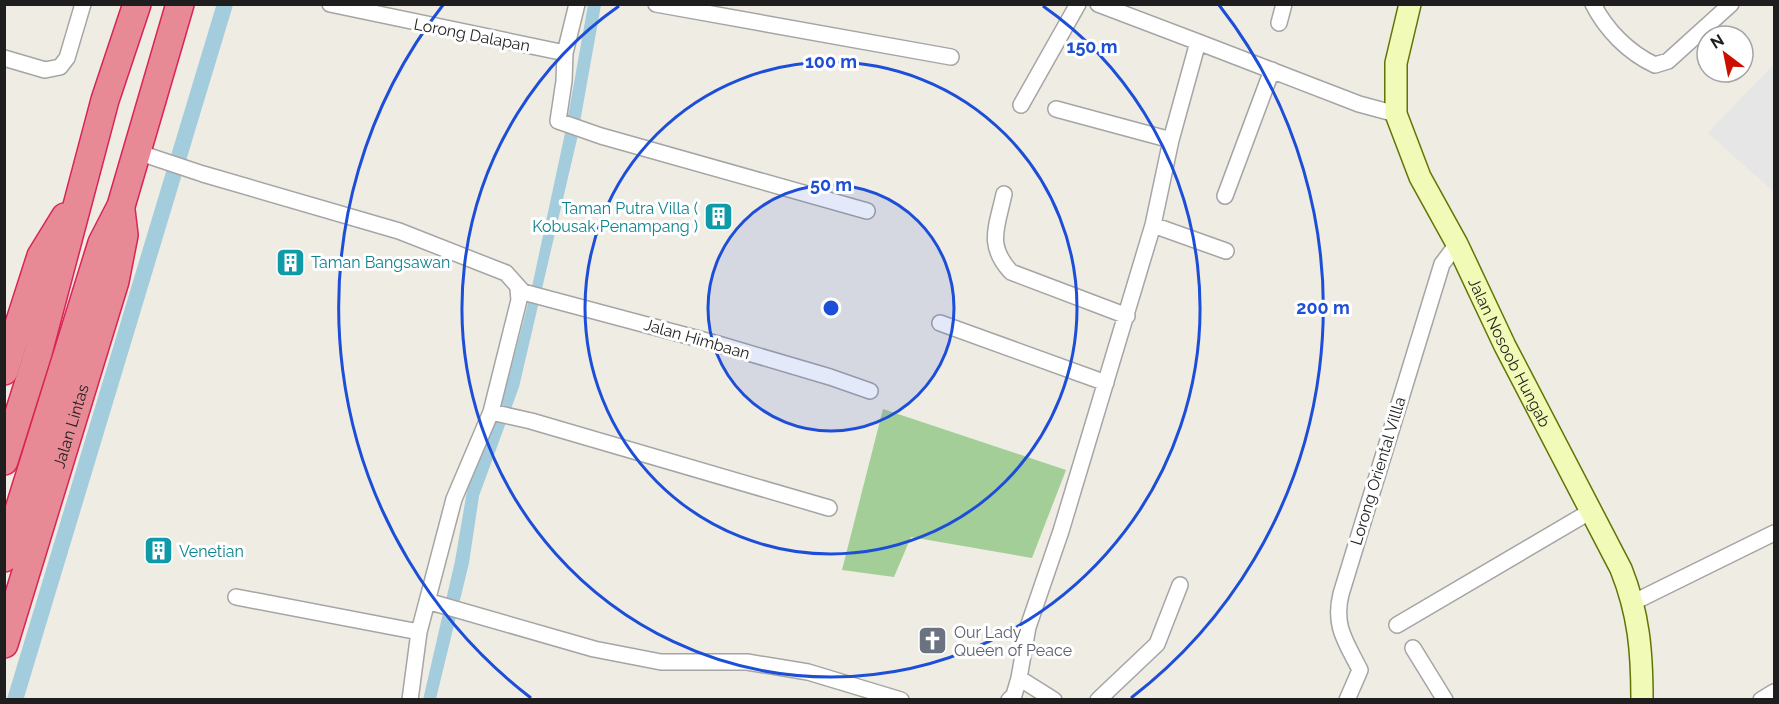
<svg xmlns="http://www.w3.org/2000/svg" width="1779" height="704" font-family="Raleway,sans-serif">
	<rect width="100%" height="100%" fill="#efece3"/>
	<!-- forest -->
	<path fill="#a4ce98" d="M 883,409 L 1066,470 L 1032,558 L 911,537 L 894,577 L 842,570 Z"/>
	<!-- parking -->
	<path fill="#e6e6e6" d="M 1774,64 L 1774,192 L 1708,133 Z"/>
	<!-- water -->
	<path fill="#a3ccdd" d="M 588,5 L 601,5 L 577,139 L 519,387 L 479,496 L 469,563 L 436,699 L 423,700 L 455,561 L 467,491 L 507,383 L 530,296 L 565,133 Z"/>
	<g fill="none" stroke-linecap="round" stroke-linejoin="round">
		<!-- canal -->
		<path stroke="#a3ccdd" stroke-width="16" d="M 15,700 L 225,4"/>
		<defs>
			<path id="street" d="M 330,4 L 565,53 L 577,4
				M 656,4 L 951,57
				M 1098,4 L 1198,42
				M 1593,4 C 1606,30 1629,53 1655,65 L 1668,61 L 1731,4
				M 1279,23 L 1284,4
				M 565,53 L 564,81 L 558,121 L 601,136 L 867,211
				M 4,58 L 45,70 L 60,67 L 67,58 L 83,4
				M 1021,105 L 1078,4
				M 1056,109 L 1171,140
				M 137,152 L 203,174 L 399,231 L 506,273 L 523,292 L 718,344 L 830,377 L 870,391
				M 1004,194 C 997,227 986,245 1011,272 L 1127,316
				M 1225,196 L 1272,70
				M 1153,225 L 1226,251
				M 940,323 L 1106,383
				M 491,412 L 531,421 L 829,508
				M 236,597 L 419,632 L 454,499 L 491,412 L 519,300 L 518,289
				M 427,601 L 594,649 L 661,662 L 747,662 L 808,672 L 901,700
				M 1634,602 L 1774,533
				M 1397,625 L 1591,511
				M 1413,648 L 1445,700
				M 1019,678 L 1054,700
				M 410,700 L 419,632
				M 1009,700 L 1014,695 L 1019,678 L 1028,627 L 1061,531 L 1153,225 L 1171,140 L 1198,42 L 1359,104 L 1396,114
				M 1098,700 L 1157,644 L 1180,585
				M 1347,700 L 1360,670 C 1346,642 1333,626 1341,594 L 1442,264 L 1457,244
				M 1761,700 L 1774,692"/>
			<g id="secondary">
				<path id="s1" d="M 1410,4 L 1396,63 L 1396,114 L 1420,177 L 1457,244 L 1505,346 L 1621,569 C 1639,614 1642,652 1642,700"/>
			</g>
			<g id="highway">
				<path d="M 4,371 L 41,256 L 65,217"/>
				<path d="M 4,461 L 38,353 L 105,100 L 137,4"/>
				<path d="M 4,558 L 102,243 L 121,206 L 180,4"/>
				<path id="s2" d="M 4,644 L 115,281 L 124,235 L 121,210"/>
			</g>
		</defs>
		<!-- street casing -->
		<use href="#street" stroke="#a5a5a5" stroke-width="18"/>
		<!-- secondary casing -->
		<use href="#secondary" stroke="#617504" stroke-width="24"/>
		<!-- highway casing -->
		<use href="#highway" stroke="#da2356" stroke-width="30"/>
		<!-- street -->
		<use href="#street" stroke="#fff" stroke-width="15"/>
		<!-- secondary -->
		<use href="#secondary" stroke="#f2fab7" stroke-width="21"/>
		<!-- highway -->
		<use href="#highway" stroke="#e78a95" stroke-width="27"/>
	</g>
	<!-- distance rings -->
	<circle cx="831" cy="308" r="123" fill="#1d4ed8" fill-opacity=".12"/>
	<g fill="none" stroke="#1d4ed8" stroke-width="3">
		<circle cx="831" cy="308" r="123"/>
		<circle cx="831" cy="308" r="246"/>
		<path d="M1043 6A369 369 0 1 1 619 6"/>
		<path d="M531 698A492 492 0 0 1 443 5M1219 5A492 492 0 0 1 1131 698"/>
	</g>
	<!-- icons -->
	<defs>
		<symbol id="building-square" viewBox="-11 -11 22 22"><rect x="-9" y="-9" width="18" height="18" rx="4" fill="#0f9aa8" stroke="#fff"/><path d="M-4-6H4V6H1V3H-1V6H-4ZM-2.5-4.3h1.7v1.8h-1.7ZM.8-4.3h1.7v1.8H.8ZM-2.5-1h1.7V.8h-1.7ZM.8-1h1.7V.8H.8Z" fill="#fff"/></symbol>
		<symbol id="church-square" viewBox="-11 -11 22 22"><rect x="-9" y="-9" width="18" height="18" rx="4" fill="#6b7280" stroke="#fff"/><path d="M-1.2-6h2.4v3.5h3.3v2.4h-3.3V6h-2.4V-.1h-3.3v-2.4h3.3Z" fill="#fff"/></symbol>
	</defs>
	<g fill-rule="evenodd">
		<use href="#building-square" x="702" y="200" width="33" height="33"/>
		<use href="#building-square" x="274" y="246" width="33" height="33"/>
		<use href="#building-square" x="142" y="534" width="33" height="33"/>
		<use href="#church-square" x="916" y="624" width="33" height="33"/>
	</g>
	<g text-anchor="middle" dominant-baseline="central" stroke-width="6" stroke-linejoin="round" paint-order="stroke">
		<!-- street labels -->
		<g font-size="16" fill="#1e1e1e" stroke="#fff">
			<text transform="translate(472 35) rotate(11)">Lorong Dalapan</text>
			<text transform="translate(697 339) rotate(16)">Jalan Himbaan</text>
			<text stroke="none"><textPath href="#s1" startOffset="376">Jalan Nosoob Hungab</textPath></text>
			<text stroke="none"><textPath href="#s2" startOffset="228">Jalan Lintas</textPath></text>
			<text transform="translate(1378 471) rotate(-73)">Lorong Oriental Villla</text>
		</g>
		<!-- culture labels -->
		<g font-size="16" fill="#0d838f" stroke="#fff" text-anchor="start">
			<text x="698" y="208" text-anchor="end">Taman Putra Villa (<tspan x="698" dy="18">Kobusak Penampang )</tspan></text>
			<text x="311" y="262">Taman Bangsawan</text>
			<text x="179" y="551">Venetian</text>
		</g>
		<!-- worship labels -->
		<g font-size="16" fill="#5b616d" stroke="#fff" text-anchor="start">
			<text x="954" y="632">Our Lady<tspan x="954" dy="18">Queen of Peace</tspan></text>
		</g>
	</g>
	<circle cx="831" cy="308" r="9" fill="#1d4ed8" stroke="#fff" stroke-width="3"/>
	<g font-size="18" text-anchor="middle" font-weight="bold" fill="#1d4ed8" stroke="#fff" stroke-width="6" stroke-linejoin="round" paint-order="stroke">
		<text x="1092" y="53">150 m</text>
		<text x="831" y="68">100 m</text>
		<text x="831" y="191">50 m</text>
		<text x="1323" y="314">200 m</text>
	</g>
	<!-- border -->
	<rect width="1779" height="704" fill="none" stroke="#1e1e1e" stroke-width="12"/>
	<!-- north arrow -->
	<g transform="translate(1725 54) rotate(328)"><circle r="28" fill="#ffffff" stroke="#a5a5a5" stroke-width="1.5"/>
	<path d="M0-4.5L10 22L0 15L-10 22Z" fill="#cb0e00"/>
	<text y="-9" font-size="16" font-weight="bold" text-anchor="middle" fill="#1e1e1e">N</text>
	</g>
</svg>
